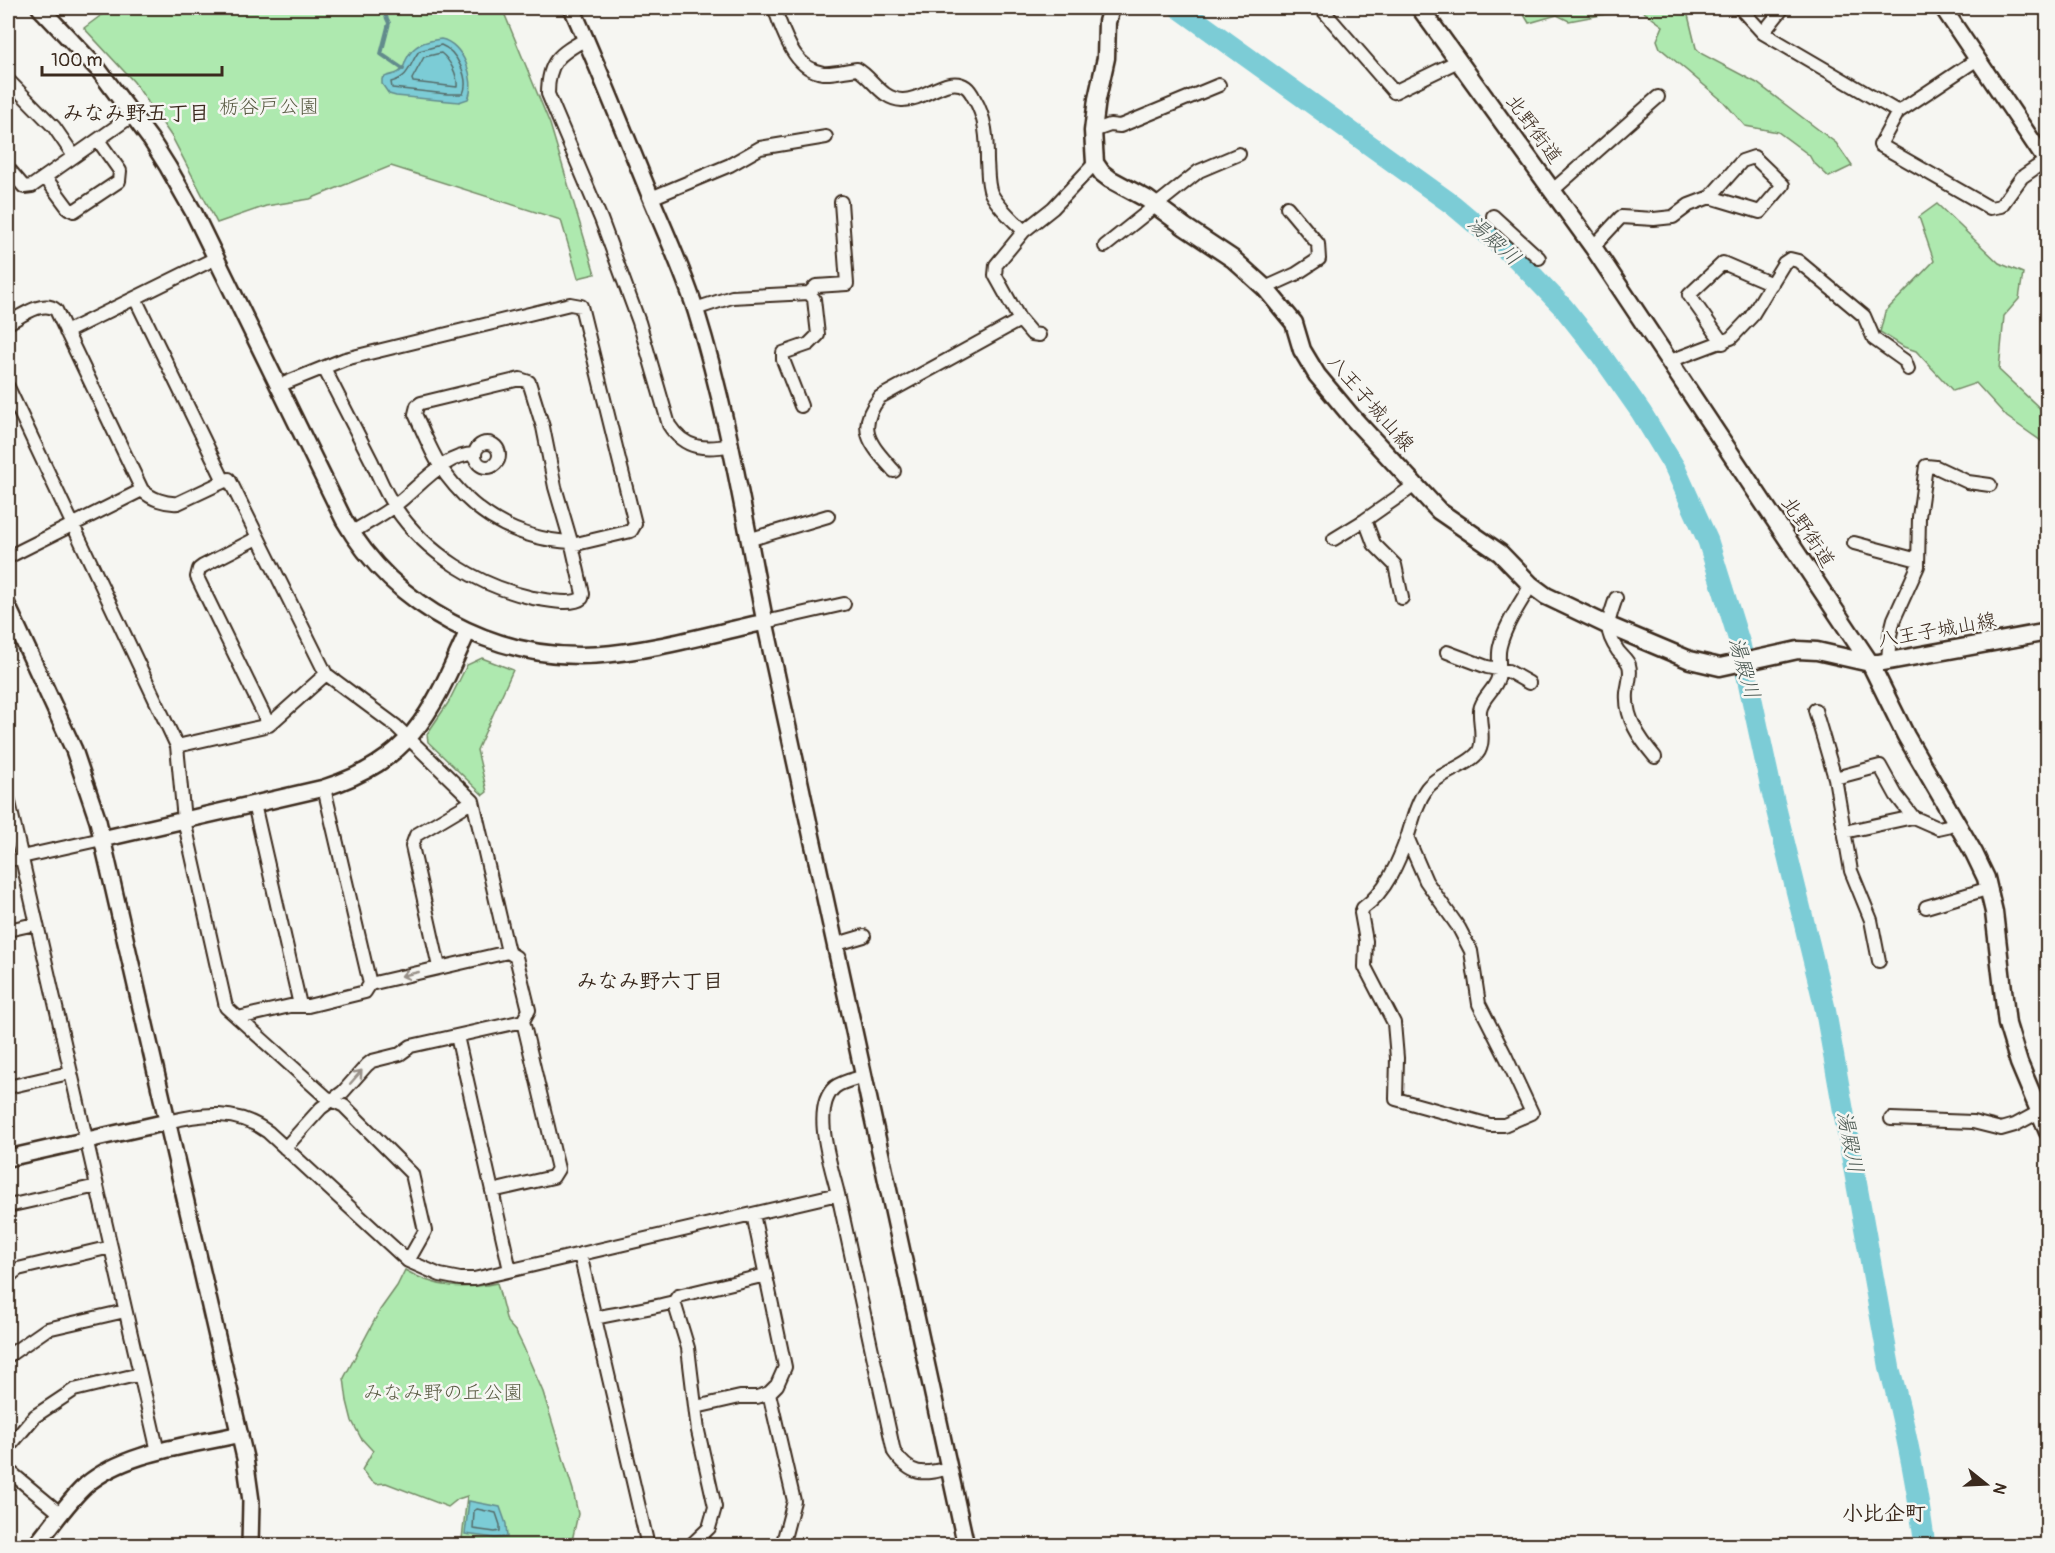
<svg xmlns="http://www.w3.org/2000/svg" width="2055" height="1553" font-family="Pangolin,'Klee One',sans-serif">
	<rect width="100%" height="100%" fill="#f6f6f2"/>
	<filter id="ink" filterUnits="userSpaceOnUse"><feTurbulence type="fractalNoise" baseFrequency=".0167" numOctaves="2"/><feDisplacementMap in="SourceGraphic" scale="12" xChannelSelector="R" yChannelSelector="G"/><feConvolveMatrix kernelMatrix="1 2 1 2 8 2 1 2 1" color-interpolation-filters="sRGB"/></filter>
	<g filter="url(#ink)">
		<!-- green -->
		<path fill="#aee9af" stroke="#748a66" stroke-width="1.5" d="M 111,8 L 502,8 L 550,124 L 595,274 L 578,278 L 561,220 L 391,166 L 310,199 L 266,206 L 217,223 L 172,137 L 134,82 L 84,28 Z
			M 1520,8 L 1679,8 L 1688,15 L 1696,48 L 1702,54 L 1757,83 L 1836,143 L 1852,166 L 1829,177 L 1813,162 L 1809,155 L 1778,132 L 1745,126 L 1724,102 L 1660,48 L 1657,40 L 1663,26 L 1638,8 L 1569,21 L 1557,15 L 1529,23 Z
			M 1937,204 L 1999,263 L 2023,273 L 2019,299 L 2004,316 L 1999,370 L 2047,415 L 2047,461 L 2044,443 L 2007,417 L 1976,383 L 1953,391 L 1916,351 L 1904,347 L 1880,332 L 1885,312 L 1934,261 L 1919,217 Z
			M 482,658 L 513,670 L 477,750 L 487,792 L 483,795 L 428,742 L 427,734 L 448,703 L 467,665 Z
			M 405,1270 C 435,1288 463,1290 497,1283 L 507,1322 L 516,1332 L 523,1346 L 543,1392 L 573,1490 L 578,1514 L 571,1545 L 512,1545 L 511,1544 L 462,1539 L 467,1496 L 458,1499 L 448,1507 L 386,1483 L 376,1484 L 370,1480 L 362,1470 L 373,1451 L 361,1438 L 352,1421 L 347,1401 L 344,1378 L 380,1310 L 397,1286 Z"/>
		<!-- water -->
		<path fill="#7cccd6" stroke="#628b8c" stroke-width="1.5" d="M 441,39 C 463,43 477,80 468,99 L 459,102 L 396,96 L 389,94 L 382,84 L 382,79 C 387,74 393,76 399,72 C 404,69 404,65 406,60 C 413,44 426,41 441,39 Z
			M 469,1501 L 500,1507 L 506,1524 L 507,1537 L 495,1538 L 465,1534 Z"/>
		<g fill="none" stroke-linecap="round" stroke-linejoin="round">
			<!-- shore -->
			<path stroke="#556b68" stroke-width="1.5" d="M 441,45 C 457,51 470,79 463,94 L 447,94 L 392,88 L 391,82 C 411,76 408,66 419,51 Z
				M 441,53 C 450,60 458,75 457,87 L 413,82 L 412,79 L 424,57 Z
				M 477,1509 L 496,1513 L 500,1525 L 500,1531 L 495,1532 L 473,1529 L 474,1511 Z"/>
			<!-- stream -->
			<path stroke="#628b8c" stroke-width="4" d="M 382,8 L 389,23 L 381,54 L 403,69"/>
			<!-- river -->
			<path stroke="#7cccd6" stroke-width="21" d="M 1179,8 L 1453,205 L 1517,259 L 1563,307 L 1601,355 L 1641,412 L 1675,468 L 1708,541 L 1740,644 L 1771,788 L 1825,1008 L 1890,1370 C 1906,1428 1917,1486 1925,1546"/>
			<defs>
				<path id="minor" d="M 774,8 C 784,32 793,69 823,73 C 834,74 846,70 857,69 C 873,78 881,99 902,100 C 924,101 948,74 966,87 C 970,90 972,94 974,98 C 986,118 987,139 987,161 C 988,171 987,183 991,193 C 998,207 1013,220 1024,231
					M 1321,8 L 1394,92 L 1458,61
					M 1740,8 L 1763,33 L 1898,112 L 1976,60
					M 1763,33 L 1783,8
					M 586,39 C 559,54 548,61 548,94 L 601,219 L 639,322 L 669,425 C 685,450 706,450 732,445
					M 8,80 L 54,127 L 74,156
					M 1898,112 L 1880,145 L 1990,208 L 2001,206 L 2022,177 L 2048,159
					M 1093,131 L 1110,125 L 1120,126 L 1219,85
					M 8,168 L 24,187 L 32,186 L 133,115
					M 45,177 L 68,208 L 74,211 L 119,181 L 120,171 L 98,140
					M 1553,190 L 1658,97
					M 651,198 L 730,165 L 760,148 L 826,137
					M 1493,216 L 1539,258
					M 1105,246 L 1199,171 L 1239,154
					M 1593,247 L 1621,217 L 1654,219 L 1673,217 L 1689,205 L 1710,197 L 1760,212 L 1783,185 L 1754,157 L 1742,161 L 1710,197
					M 1265,288 L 1296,274 L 1319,259 L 1318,244 L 1287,207
					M 135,298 L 224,481
					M 695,309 L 732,297 L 809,293 L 816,286 L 847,284 L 841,202
					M 8,323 C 20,317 43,299 56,310 L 142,490 C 151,499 166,504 178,503 L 229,479 L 326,674 L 396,726 L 473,801 L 508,952 L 516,957 L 529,1010 L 523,1021 L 558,1169 L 553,1177 L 492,1191
					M 66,332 L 216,258
					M 1039,335 L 1032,334 L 1020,320 L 995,275 L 996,265 L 1024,231 L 1053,208 L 1095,163
					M 1723,343 L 1689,295 L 1723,263 L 1772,284
					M 1670,361 L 1731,338 L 1751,317 L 1784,263 L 1790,259 L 1798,261 L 1864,316 L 1874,339 L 1905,361 L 1908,369
					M 324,368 C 340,399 356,431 372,462 C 379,477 385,493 395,507 C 426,554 479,586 533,598 C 545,600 573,606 582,598 L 583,594 L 572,545 L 555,487 L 543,427 L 529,382 L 520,379 L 421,403 L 417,406 L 415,414 C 425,435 433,458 447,476 C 478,517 520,539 571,542
					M 278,386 L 345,359 L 570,304 L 581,306 L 635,524 L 631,531 L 572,545
					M 8,387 L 177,746 L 184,820 L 226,1007 L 326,1097 L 344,1106 L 412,1174 L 425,1231 L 408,1261
					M 801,406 L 783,360 L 783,353 L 809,344 L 818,335 L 814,299 L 809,293
					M475 455a12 12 0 1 1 24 0a12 12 0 1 1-24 0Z
					M 894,471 C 870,444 855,429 880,397 L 1020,320
					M 1365,520 L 1374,544 L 1395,565 L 1402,598
					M 351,533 C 365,524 381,516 394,506 C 419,488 443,454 475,454
					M 257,538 L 203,566 L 199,569 L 197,577 L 269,725
					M 1334,539 L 1365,520 L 1415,485
					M 748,540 L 828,516
					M 1854,543 L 1918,560
					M 8,557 L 142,490
					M 1616,598 C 1608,622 1603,629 1618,651 C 1622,656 1627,660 1629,665 C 1632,674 1628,684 1627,693 C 1625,718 1640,739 1655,757
					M 765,622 L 844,604
					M 1447,652 L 1487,667 L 1508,671 L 1529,683
					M 1888,660 L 1890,635 L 1894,619 L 1918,566 L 1919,517 L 1926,466 L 1936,467 L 1968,482 L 1990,485
					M 1815,710 L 1835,778 L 1851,871 L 1871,920 L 1879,961
					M 177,746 L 269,725 L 326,674
					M 1835,778 L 1880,766 L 1896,795 L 1913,817 L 1938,828 L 1947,826 L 1956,822
					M 324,788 L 370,984
					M 8,798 L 158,1452
					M 254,804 L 300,1005
					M 1844,832 L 1913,817
					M 1407,837 L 1426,881 L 1459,928 L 1471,951 L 1479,1004 L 1506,1057 L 1532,1113 L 1504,1125 L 1490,1125 L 1396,1099 L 1397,1058 L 1394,1023 L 1365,967 L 1366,941 L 1361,913 L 1363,908 C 1386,892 1399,861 1408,835 C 1413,819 1417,802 1427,788 C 1440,772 1471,765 1479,751 C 1485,739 1479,722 1480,710 C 1482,697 1495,690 1498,678 C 1501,668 1497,657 1500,646 C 1505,625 1520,604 1531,585
					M 8,860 L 102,839
					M 1926,907 L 1990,888
					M 8,930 L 35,924
					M 837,944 L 864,936
					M 439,967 L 412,846 L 416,835 L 473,801
					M 238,1018 L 290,1006 L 308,1006 L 365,992 L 370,984 L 508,952
					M 457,1036 L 510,1270
					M 8,1087 L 69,1073
					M 1891,1119 L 1973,1122 L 2001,1129 L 2015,1125 L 2039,1112
					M 167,1122 C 202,1113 237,1109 268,1132 L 408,1261 L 440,1275 L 460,1279 L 474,1279 L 838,1194 C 832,1168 810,1108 835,1087 C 843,1081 855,1079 865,1076
					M 285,1148 L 321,1108 L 343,1092 L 367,1065 L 372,1061 L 400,1054 L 411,1046 L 523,1021
					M 838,1194 L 894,1452 C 911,1476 922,1475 949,1468
					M 8,1206 L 97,1186
					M 753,1214 L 785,1367 L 777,1385 L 769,1393 L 794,1501 L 782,1546
					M 580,1254 L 648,1546
					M 8,1277 L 18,1269 L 111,1247
					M 674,1302 L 688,1348 L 698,1431 L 715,1507 L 709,1528 L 690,1546
					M 595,1318 C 622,1312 648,1309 674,1302 L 678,1296 L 766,1275
					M 8,1356 L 47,1329 L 125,1311
					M 696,1407 L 740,1397 L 757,1397 L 769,1393
					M 8,1448 L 35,1416 L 74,1390 L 140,1374
					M 8,1470 L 61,1514"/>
				<path id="tertiary" d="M 40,8 L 98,69 L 151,140 L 168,167 L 194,213 L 344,520 C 394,607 495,661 596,655 C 653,651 710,634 765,622
					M 572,8 C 599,69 624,131 649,193 C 665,232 683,270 696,311 C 728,413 744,517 765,622 L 966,1546
					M 1943,8 L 2048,164
					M 8,607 L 74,750 L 98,821 L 245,1458 L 251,1501 L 250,1546
					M 102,839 L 324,788 C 414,759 432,711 468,631
					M 8,1158 L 167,1122
					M 35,1546 C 51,1527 68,1501 86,1485 C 126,1451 190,1446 240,1434"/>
				<path id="secondary" d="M 1111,8 L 1107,22 L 1106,58 L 1097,99 L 1093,131 L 1095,163 L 1102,173 L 1110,179 L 1147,199 L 1185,227 L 1233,259 L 1265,288 L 1294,323 L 1302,350 L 1317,375 L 1352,417 L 1439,511 L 1500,553 L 1531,585 L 1546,596 L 1607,625 L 1690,660 L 1720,667 L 1798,650 L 1817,651 L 1870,663 L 1878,663 L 2048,632
					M 1420,8 L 1593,247 L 1870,663 L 1906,736 L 1974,853 L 1986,878 L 1994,912 L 2007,1024 L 2019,1063 L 2048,1132"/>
			</defs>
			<!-- minor casing -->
			<use href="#minor" stroke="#3b2a1e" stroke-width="16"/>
			<!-- tertiary casing -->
			<use href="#tertiary" stroke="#3b2a1e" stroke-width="20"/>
			<!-- secondary casing -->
			<use href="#secondary" stroke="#3b2a1e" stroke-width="21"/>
			<!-- minor -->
			<use href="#minor" stroke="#f6f6f2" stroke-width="12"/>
			<!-- tertiary -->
			<use href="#tertiary" stroke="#f6f6f2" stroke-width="15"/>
			<!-- secondary -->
			<use href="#secondary" stroke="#f6f6f2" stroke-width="16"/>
		</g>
		<!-- one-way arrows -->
		<defs><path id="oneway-shaft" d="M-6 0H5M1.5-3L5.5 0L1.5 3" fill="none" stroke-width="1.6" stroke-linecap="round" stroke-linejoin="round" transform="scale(1.5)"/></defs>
		<g stroke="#989088">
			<use href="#oneway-shaft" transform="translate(410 974) rotate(167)"/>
			<use href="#oneway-shaft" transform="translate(356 1077) rotate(-49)"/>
		</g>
	</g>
	<g text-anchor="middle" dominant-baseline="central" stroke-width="5" stroke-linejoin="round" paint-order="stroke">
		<!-- park labels -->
		<g font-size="20" fill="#585a42" stroke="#f6f6f2">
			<text x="269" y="106">栃谷戸公園</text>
			<text x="443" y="1392">みなみ野の丘公園</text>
		</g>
		<!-- street labels -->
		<g font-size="20" fill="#3b2a1e" stroke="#f6f6f2">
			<text transform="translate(1534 129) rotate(54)">北野街道</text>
			<text transform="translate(1371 403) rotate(49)">八王子城山線</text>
			<text transform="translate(1808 532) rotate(57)">北野街道</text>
			<text transform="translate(1937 630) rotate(-10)">八王子城山線</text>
		</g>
		<!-- neighbourhood labels -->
		<g font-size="21" font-weight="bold" fill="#3b2a1e" stroke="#f6f6f2">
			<text x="136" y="113">みなみ野五丁目</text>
			<text x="650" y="981">みなみ野六丁目</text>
			<text x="1884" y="1513">小比企町</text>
		</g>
		<!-- water labels -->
		<g font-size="21" font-style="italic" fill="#4e5b55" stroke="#f6f6f2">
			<text transform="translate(1494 241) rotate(42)">湯殿川</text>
			<text transform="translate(1744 668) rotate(74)">湯殿川</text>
			<text transform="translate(1850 1142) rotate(79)">湯殿川</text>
		</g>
	</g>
	<!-- margin -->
	<rect width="2055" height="1553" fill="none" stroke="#f6f6f2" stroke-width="30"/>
	<rect x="15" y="15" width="2025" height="1523" fill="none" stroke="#3b2a1e" stroke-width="2" filter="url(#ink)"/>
	<!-- north arrow -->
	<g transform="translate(1986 1484) rotate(108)" stroke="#f6f6f2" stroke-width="4.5" paint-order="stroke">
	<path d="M0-4.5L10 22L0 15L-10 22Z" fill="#3b2a1e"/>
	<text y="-9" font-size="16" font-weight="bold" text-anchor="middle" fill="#3b2a1e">N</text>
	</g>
	<!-- scale -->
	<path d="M42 66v9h180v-9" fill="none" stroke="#3b2a1e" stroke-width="3"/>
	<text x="51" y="66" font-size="18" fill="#3b2a1e" stroke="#f6f6f2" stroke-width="4.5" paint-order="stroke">100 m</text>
</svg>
